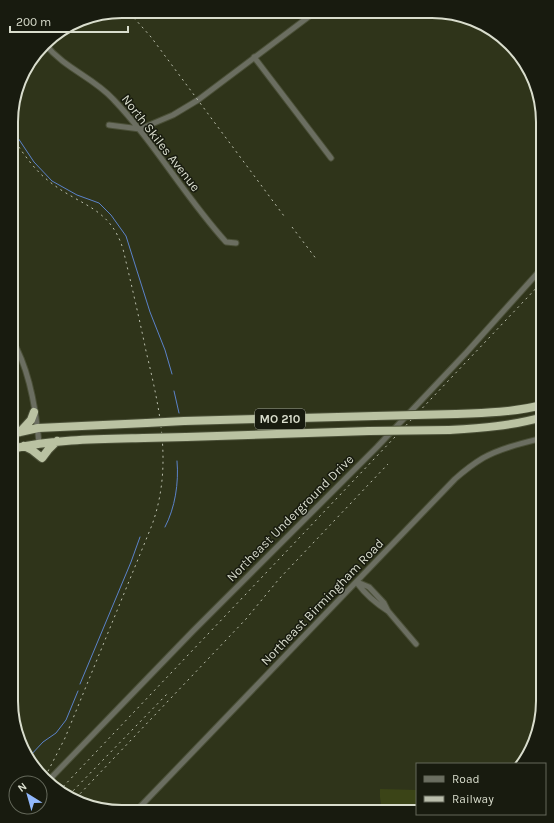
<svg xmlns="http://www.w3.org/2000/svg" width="554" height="823" font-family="Karla,sans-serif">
	<rect width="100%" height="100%" fill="#2f341a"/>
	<!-- green -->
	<path fill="#3b4417" d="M 380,789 L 417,790 L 417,812 L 382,812 L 380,797 Z"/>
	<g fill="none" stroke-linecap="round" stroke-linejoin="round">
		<!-- stream -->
		<path stroke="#5b82c9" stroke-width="1" d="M 12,129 L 34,162 L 52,181 L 77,195 L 99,203 L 111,215 L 126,236 L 150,312 L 165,350 L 172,374
			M 174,391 L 179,413
			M 165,527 C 175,508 179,483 177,461
			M 80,684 L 131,562 L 140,537
			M 29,757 L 43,742 L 56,733 L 66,720 L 78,691"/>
		<defs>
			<path id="minor" d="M 45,44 C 65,69 93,77 113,99 C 155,143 185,197 226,242 L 236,243
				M 254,57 L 331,158
				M 109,125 L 140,129 L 173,115 L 198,100 L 315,12
				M 12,340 C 29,368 36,410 39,443
				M 357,582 L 369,587 L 384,603 L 388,611 L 416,644
				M 357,583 C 366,595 375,603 388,611
				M 48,781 L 193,631 L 377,447 L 466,353 L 543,267
				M 136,811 L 455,479 C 464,471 473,464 483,458 C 501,448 523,443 543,438"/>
			<path id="highway" d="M 456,414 C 486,413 514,412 543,405
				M 184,421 L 375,416
				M 449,430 C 481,428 512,426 543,417
				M 20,432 L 31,420 L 34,412
				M 11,434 L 38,428 L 147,423
				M 186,437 L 369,431
				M 24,446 L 32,450 L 42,458 L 48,450 L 57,441
				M 11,449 C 55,439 99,439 144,438"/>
		</defs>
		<!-- minor casing -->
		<use href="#minor" stroke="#4a4f37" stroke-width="7"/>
		<!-- highway casing -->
		<use href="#highway" stroke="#4a4f37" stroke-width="10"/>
		<!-- minor -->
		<use href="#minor" stroke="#6b6e61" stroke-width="5"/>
		<!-- highway -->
		<use href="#highway" stroke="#bac2a2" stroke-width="8"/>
		<!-- rail -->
		<path stroke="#babeac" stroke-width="1" stroke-dasharray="2 4" stroke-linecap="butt" d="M 124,11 L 135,19 L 151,37 L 284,216
			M 12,137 C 23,153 34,170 50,182 C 80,206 110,207 123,249 C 131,283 139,317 146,351 C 160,410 173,466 152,525 L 65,738 L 45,777
			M 292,227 L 317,260
			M 538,245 L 543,244
			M 59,791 L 543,281
			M 69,795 L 169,692
			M 76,798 L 246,619 L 279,579 L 388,464"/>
		<defs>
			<path id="highway-bridge" d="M 375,416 L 456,414
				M 147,423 L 184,421
				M 369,431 L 449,430
				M 144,438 L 186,437"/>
		</defs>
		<!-- highway-bridge casing -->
		<use href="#highway-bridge" stroke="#4a4f37" stroke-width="10" stroke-linecap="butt"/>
		<!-- highway-bridge -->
		<use href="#highway-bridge" stroke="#bac2a2" stroke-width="8"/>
	</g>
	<g text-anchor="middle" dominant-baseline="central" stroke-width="3" stroke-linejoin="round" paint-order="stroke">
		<!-- shield labels -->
		<rect fill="#181b0f" stroke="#9fa394" stroke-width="1" x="255" y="409" width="50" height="20" rx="3"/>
		<g font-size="12" font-weight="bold" fill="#d9ddcd">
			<text x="280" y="419">MO 210</text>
		</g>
		<!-- street labels -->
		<g font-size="13" fill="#d9ddcd" stroke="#181b0f">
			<text transform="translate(161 143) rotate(52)">North Skiles Avenue</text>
			<text transform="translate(290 518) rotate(-45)">Northeast Underground Drive</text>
			<text transform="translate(322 602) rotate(-46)">Northeast Birmingham Road</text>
		</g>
	</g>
	<!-- crop -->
	<path d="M0 0H554V823H0ZM122 18H432A104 104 0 0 1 536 122V701A104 104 0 0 1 432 805H122A104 104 0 0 1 18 701V122A104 104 0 0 1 122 18Z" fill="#181b0f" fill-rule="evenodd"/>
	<path fill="none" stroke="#d9ddcd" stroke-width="2" d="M122 18H432A104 104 0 0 1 536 122V701A104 104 0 0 1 432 805H122A104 104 0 0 1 18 701V122A104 104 0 0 1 122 18Z"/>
	<!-- legend -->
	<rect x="416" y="763" width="130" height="52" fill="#181b0f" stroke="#65695b"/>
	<rect x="424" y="776" width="20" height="6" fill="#6b6e61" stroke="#65695b"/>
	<text x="452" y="783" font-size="12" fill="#d9ddcd">Road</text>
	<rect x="424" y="796" width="20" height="6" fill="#babeac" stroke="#65695b"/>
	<text x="452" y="803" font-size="12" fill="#d9ddcd">Railway</text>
	<!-- north arrow -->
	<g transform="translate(28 795) rotate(323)"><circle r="19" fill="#181b0f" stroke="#65695b"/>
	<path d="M0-3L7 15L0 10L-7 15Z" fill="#91b8fd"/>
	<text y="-6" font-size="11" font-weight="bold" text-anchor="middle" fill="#d9ddcd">N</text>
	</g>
	<!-- scale -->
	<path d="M10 26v6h118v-6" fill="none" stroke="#d9ddcd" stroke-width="2"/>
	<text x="16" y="26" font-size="12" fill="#d9ddcd" stroke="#181b0f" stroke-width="3" paint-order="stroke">200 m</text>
</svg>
